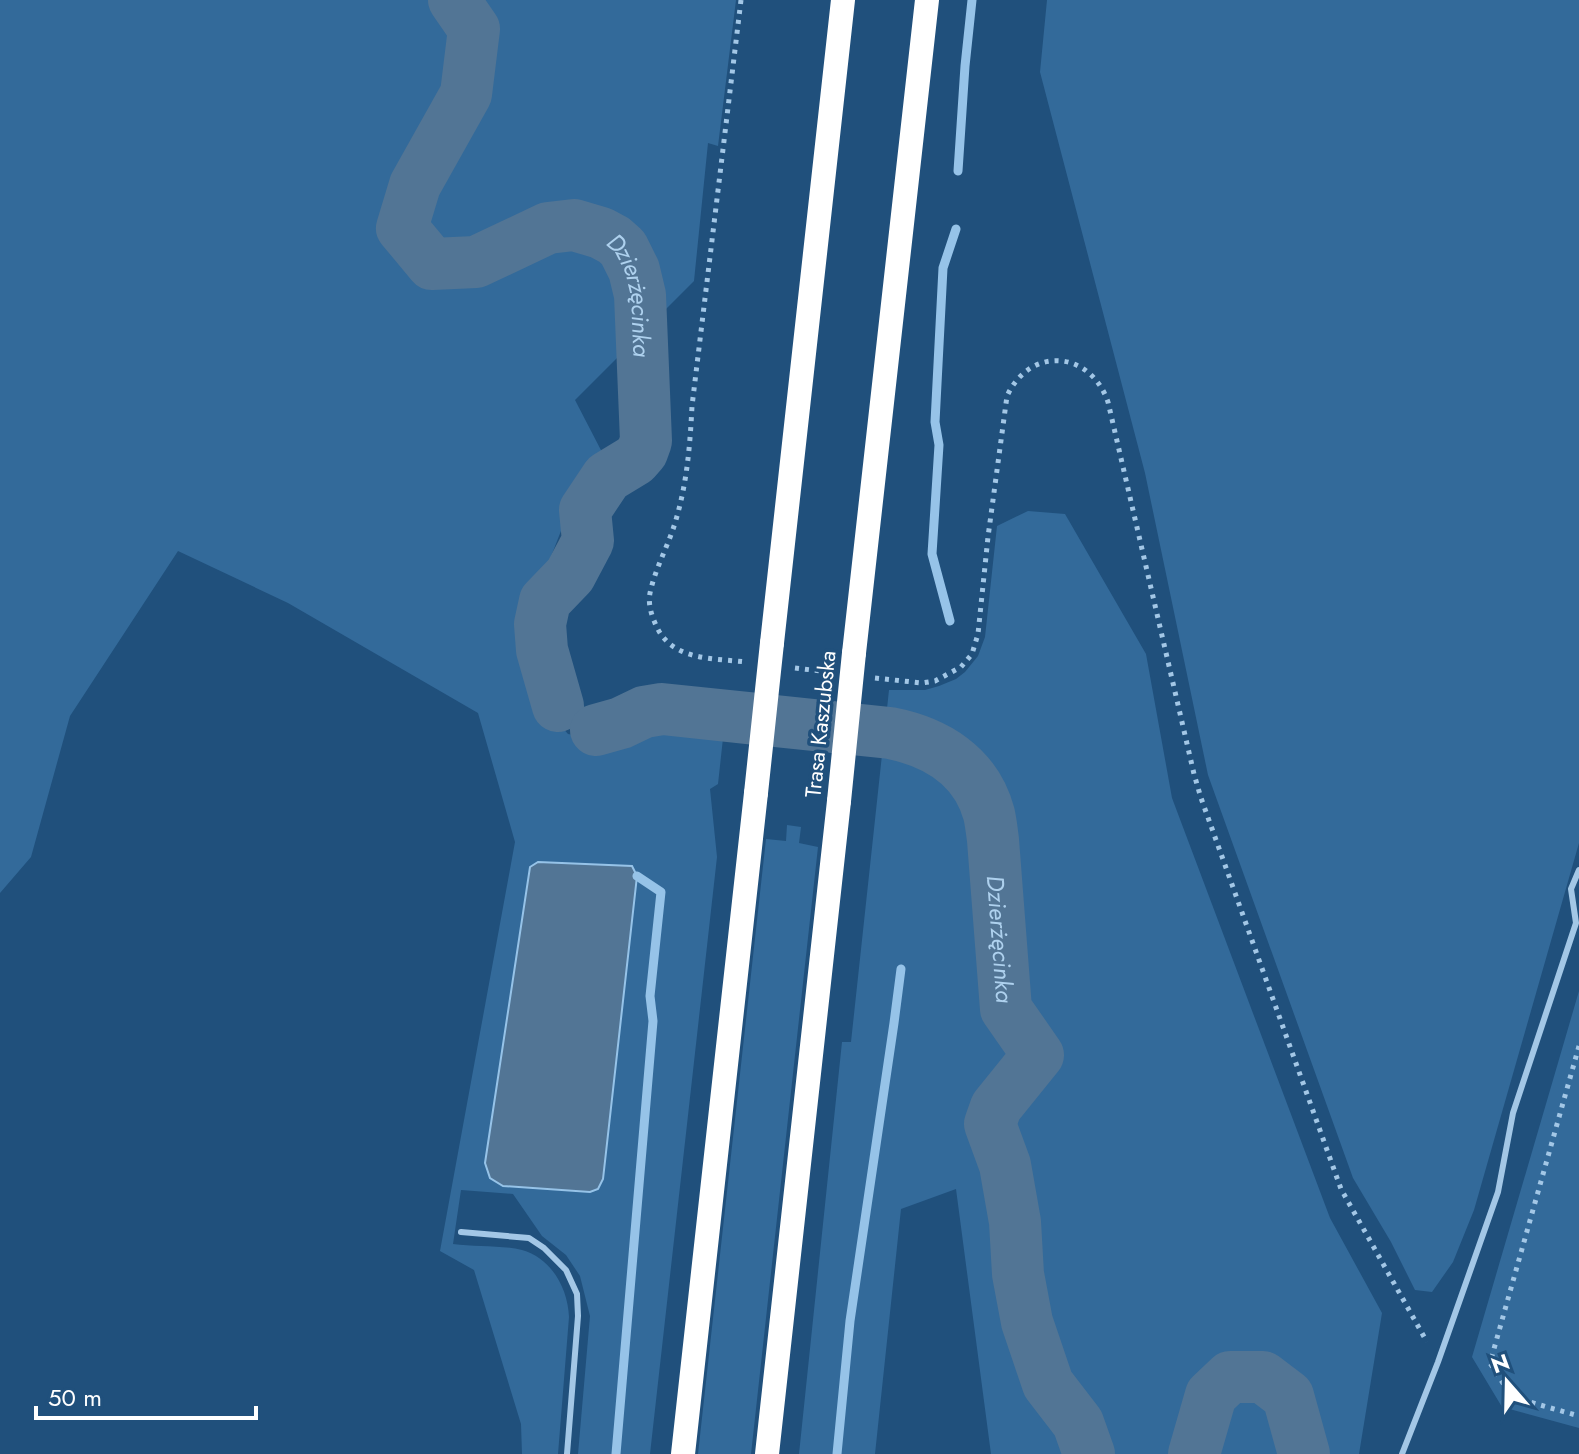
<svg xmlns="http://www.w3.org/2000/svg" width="1579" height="1454" font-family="Jost,sans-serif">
	<rect width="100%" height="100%" fill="#20507c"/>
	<!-- green -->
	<path fill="#336a9a" d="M 0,0 L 736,0 L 718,146 L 708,143 L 694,281 L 575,400 L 604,456 L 566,518 L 538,590 L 531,626 L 532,648 L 538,680 L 546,709 L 568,734 L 591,738 L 610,739 L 621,732 L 647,723 L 724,729 L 718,784 L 710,789 L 717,857 L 650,1454 L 578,1454 L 590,1316 L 580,1276 L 566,1255 L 542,1236 L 513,1194 L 461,1190 L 453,1244 C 474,1247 502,1245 522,1250 C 551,1258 568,1288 569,1317 L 558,1454 L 522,1454 L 521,1424 L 474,1270 L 440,1251 L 515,842 L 478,713 L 288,603 L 178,551 L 70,716 L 31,857 L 0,893 Z
		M 1047,0 L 1579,0 L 1579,843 L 1474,1210 L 1453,1262 L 1432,1292 L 1415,1290 L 1391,1242 L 1353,1178 L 1208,775 L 1145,473 L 1040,72 Z
		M 1028,511 L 1065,514 L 1146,654 L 1172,798 L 1330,1218 L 1382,1313 L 1359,1454 L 991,1454 L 956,1189 L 901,1209 L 875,1454 L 799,1454 L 842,1042 L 851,1042 L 889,690 L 925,690 L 939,686 L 956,679 L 965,672 L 978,656 L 985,637 L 997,526 Z
		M 787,825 L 801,827 L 799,843 L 818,847 L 751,1454 L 698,1454 L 766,839 L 786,841 Z
		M 1579,991 L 1579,1428 L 1502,1407 L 1472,1357 Z"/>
	<!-- water -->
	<path fill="#527595" stroke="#96c3e8" stroke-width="2" d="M 538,862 L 632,866 L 637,876 L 603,1179 L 598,1189 L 590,1192 L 503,1186 L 490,1178 L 485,1163 L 530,867 Z"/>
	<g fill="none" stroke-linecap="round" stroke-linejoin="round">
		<!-- stream -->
		<path stroke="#96c3e8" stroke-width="9" d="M 958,171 L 965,66 L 972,0
			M 950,621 L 932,554 L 939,445 L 935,422 L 943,268 L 956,229
			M 616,1454 L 653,1021 L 650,996 L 661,892 L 637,876
			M 837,1454 L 850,1321 L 894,1023 L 901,969"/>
		<!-- river -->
		<g stroke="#527595" stroke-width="52">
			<path id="s1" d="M 454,0 L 474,29 L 466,94 L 415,185 L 402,228 L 432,264 L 476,262 L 548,228 L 574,225 L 601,233 L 614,240 L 623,248 L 634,270 L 640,295 L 646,441 L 642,452 L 635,460 L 607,477 L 585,510 L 588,541 L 570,575 L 545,601 L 540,624 L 542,650 L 558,706"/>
			<path id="s2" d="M 596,730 L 621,723 L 644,712 L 662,709 L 890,733 C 936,742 976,766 989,814 C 991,823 992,832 993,840 L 1006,1009 L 1038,1055 L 996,1107 L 990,1124 L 1005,1165 L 1015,1222 L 1018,1274 L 1027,1322 L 1048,1384 L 1078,1423 L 1089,1454"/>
			<path d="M 1194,1454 L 1211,1395 L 1230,1377 L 1263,1377 L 1288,1396 L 1304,1454"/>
		</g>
		<!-- path -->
		<path stroke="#a3c7e6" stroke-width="5" stroke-dasharray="4 6" stroke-linecap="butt" d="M 741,0 L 692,406 C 690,446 687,484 675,523 C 668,546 655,569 650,593 C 648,603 651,614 655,623 C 670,661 711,658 746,662
			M 795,668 L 829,672
			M 875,678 L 922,683 L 935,681 L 961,667 L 972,654 L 978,634 L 988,537 L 1007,396 C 1030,346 1090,350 1108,402 L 1194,774 L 1201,798 L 1341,1189 L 1427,1342
			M 1579,1046 L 1490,1363 L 1512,1397 L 1579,1416"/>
		<!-- lane -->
		<path stroke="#a3c7e6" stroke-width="6" d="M 461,1232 L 529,1238 L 544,1248 L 566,1270 L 577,1294 L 578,1316 L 567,1454
			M 1402,1454 L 1438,1362 L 1498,1192 L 1513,1113 L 1576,923 L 1571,889 L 1579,870"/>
		<!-- highway -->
		<path stroke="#fff" stroke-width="24" d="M 772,643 L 843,0
			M 854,653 L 927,0
			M 683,1454 L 756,793
			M 767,1454 L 839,801"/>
		<!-- highway-bridge -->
		<path stroke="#fff" stroke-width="24" d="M 756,793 L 772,643
			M 839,801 L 854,653"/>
	</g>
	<g text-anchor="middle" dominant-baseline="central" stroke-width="7" stroke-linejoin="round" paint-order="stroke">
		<!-- street labels -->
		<g font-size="22" fill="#fff" stroke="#20507c">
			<text transform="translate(820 724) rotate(-84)">Trasa Kaszubska</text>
		</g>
		<!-- water labels -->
		<g font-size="24" font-style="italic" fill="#aed1ee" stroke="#20507c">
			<text stroke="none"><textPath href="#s1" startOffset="550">Dzierżęcinka</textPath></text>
			<text stroke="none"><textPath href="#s2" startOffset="560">Dzierżęcinka</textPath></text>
		</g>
	</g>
	<!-- north arrow -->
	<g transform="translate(1507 1382) rotate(340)" stroke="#20507c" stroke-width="6" paint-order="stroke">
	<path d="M0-6L14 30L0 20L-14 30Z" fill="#ffffff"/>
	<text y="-12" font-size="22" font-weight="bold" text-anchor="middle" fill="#ffffff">N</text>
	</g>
	<!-- scale -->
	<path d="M36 1406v12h220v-12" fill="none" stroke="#ffffff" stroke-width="4"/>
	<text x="48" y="1406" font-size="24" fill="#ffffff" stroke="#20507c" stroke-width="6" paint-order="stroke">50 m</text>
</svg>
